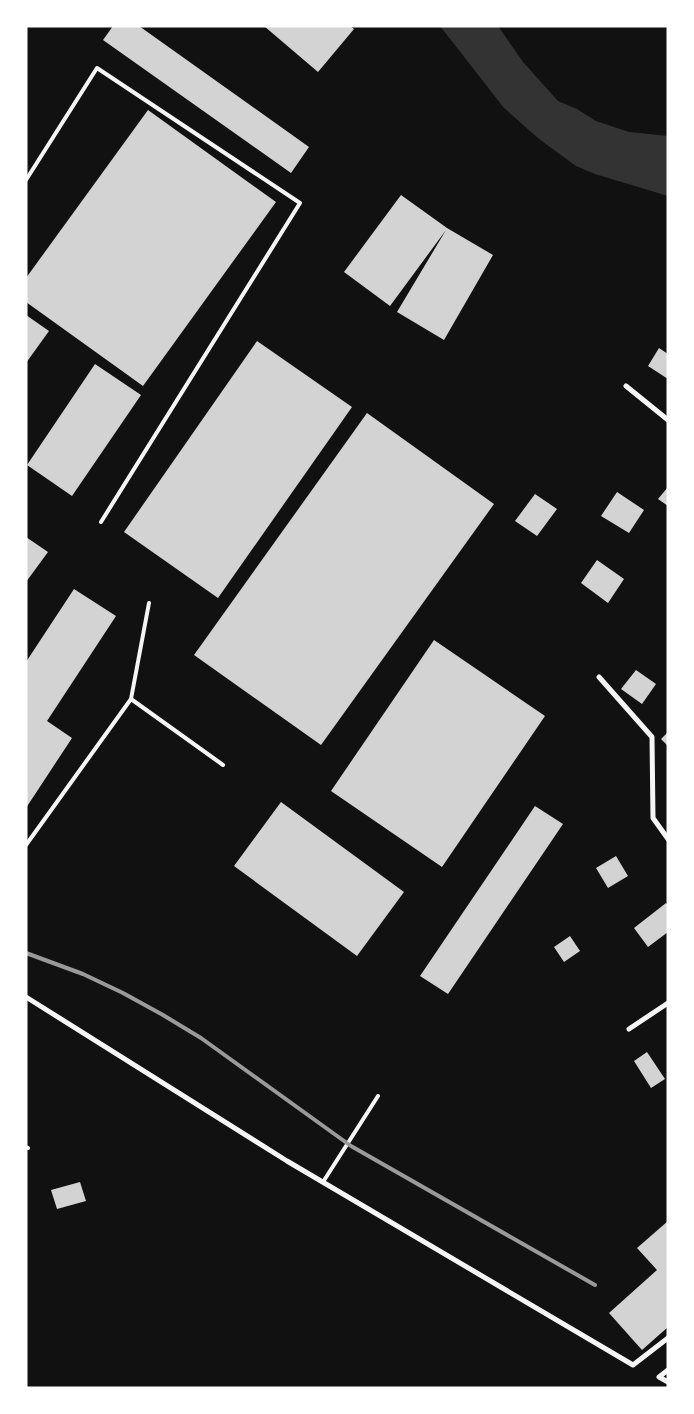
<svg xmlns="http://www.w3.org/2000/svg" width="694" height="1414" font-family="Lato,sans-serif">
	<rect width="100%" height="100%" fill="#111"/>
	<!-- water -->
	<path fill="#333" d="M 440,26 L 498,26 L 523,62 L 558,101 L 577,109 L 596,121 L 629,132 L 668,136 L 668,196 L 595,174 L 576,166 L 539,139 L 504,108 Z"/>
	<!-- building -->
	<path fill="#d3d3d3" d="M 113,26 L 139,26 L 309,147 L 291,173 L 103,40 Z
		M 264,26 L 350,26 L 354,29 L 318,72 Z
		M 148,110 L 276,202 L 143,386 L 26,302 L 26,278 Z
		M 401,195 L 447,228 L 493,255 L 444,340 L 397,312 L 446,230 L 390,306 L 344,272 Z
		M 26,315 L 49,331 L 26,363 Z
		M 257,341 L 352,407 L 218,598 L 124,532 Z
		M 659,348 L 668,354 L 668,379 L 648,366 Z
		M 95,364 L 141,395 L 72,496 L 27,465 Z
		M 367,413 L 494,504 L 321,745 L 194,655 Z
		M 668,487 L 668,506 L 658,499 Z
		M 617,492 L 644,510 L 629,533 L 601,516 Z
		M 535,494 L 557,509 L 537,536 L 515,521 Z
		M 26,537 L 48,552 L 26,582 Z
		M 597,560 L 624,579 L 608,603 L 581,583 Z
		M 74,589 L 116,616 L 47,721 L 72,738 L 26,808 L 26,662 Z
		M 434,640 L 545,716 L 442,867 L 331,791 Z
		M 636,670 L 656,684 L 642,704 L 621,689 Z
		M 668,732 L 668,746 L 661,739 Z
		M 281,802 L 404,892 L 357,956 L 234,866 Z
		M 535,806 L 563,824 L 448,994 L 420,976 Z
		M 616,856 L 628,876 L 608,888 L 596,868 Z
		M 666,903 L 668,906 L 668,932 L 648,947 L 634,928 Z
		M 570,936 L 580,951 L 564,962 L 554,947 Z
		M 647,1052 L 665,1079 L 651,1088 L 634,1061 Z
		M 80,1182 L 86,1201 L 57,1209 L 51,1190 Z
		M 668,1221 L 668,1327 L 642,1350 L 609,1313 L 657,1270 L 637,1248 Z"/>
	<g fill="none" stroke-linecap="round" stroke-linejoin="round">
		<!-- service -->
		<path stroke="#f5f5f5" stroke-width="4" d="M 26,180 L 97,68 L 300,203 L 101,522
			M 131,699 L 149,603
			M 26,845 L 131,699 L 223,765
			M 26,1147 L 28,1148
			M 323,1182 L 378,1096"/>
		<!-- minor -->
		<path stroke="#f5f5f5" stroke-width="5" d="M 626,386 L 668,420
			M 599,677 L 652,737 L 653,818 L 668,839
			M 26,997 L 287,1161 L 633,1365 L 668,1338
			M 629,1029 L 668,1003
			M 668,1370 L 659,1377 L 668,1382"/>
		<!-- rail -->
		<path stroke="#9a9a9a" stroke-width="4" d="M 26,953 L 83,974 L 123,993 L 163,1015 L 201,1038 L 351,1146 L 595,1285"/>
	</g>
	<!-- border -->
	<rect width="694" height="1414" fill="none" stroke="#ffffff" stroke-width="55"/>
</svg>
